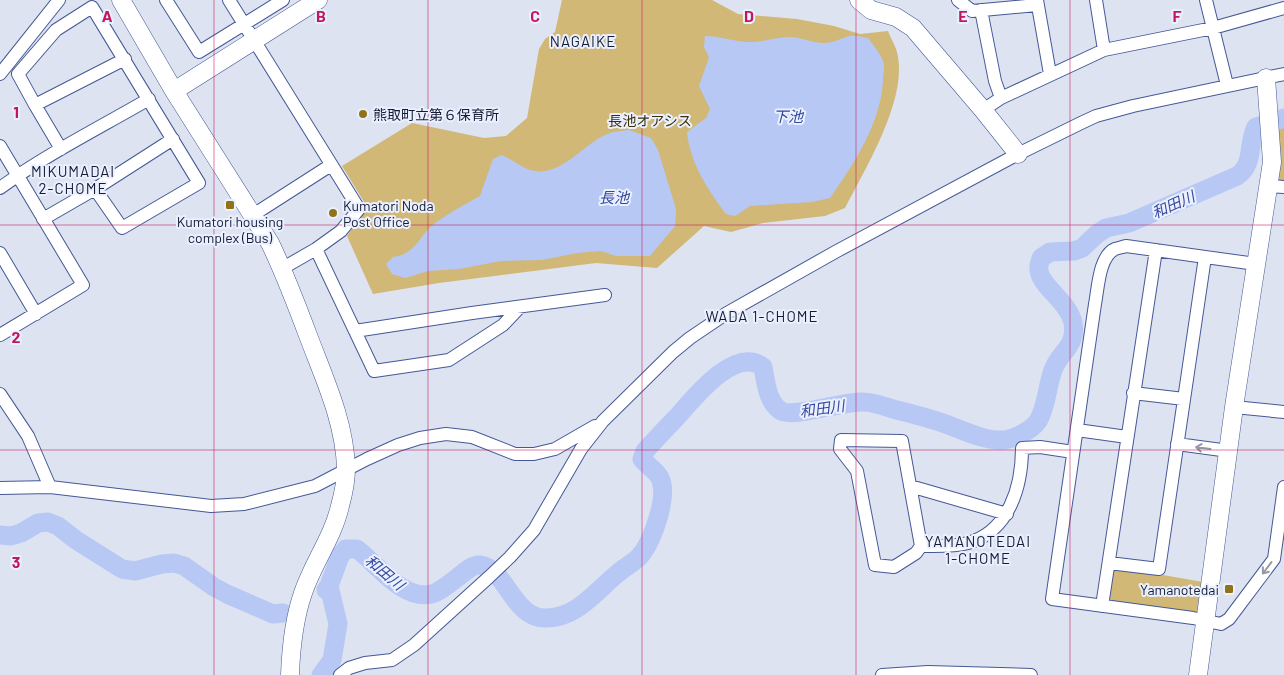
<svg xmlns="http://www.w3.org/2000/svg" width="1284" height="675" font-family="Barlow,'Noto Sans JP',sans-serif">
	<rect width="100%" height="100%" fill="#dde3f1"/>
	<!-- green -->
	<path fill="#d1b877" d="M 562,0 L 712,0 L 738,14 L 797,19 L 834,26 L 860,34 L 888,31 C 891,39 897,48 898,57 C 906,102 865,169 845,208 L 825,216 L 763,223 L 731,232 L 704,226 L 657,268 L 596,263 L 439,283 L 373,294 L 347,236 L 364,211 L 366,205 L 342,166 L 412,123 L 484,138 L 506,136 L 527,118 L 539,49 L 545,39 L 555,32 Z
		M 1278,128 L 1284,128 L 1284,187 L 1268,186 Z
		M 1109,563 L 1159,569 L 1163,575 L 1203,582 L 1199,608 L 1193,618 L 1102,606 Z"/>
	<!-- water -->
	<path fill="#b7c8f5" d="M 705,36 C 719,36 733,41 747,42 C 761,43 775,37 789,37 C 801,37 812,43 823,43 C 834,43 839,39 849,36 C 855,35 862,37 868,38 C 874,46 882,55 884,65 C 884,69 883,75 883,80 C 881,123 854,164 830,198 L 812,202 L 750,206 L 735,216 L 726,214 C 708,190 690,163 687,132 L 706,118 L 710,109 L 699,86 L 709,57 L 704,47 Z
		M 629,130 L 651,138 L 658,150 L 676,209 L 675,226 L 650,256 L 616,256 L 601,251 L 577,253 L 542,260 L 501,261 L 459,269 L 428,271 L 405,278 L 392,274 L 386,264 L 393,257 C 417,254 419,235 435,223 C 449,213 465,204 480,196 L 493,159 L 502,155 C 511,159 521,167 530,170 C 562,179 583,142 610,133 C 616,131 623,131 629,130 Z"/>
	<g fill="none" stroke-linecap="round" stroke-linejoin="round">
		<!-- river -->
		<path stroke="#b7c8f5" stroke-width="19" d="M 0,535 L 11,536 L 21,533 L 38,523 L 48,522 L 58,526 L 76,540 L 122,569 L 135,571 L 162,564 L 174,563 L 184,566 L 214,587 L 227,594 L 273,614 L 283,613
			M 326,590 L 329,586 L 340,556 L 346,549 L 357,549 C 377,564 403,601 432,594 C 442,591 450,583 458,577 C 464,573 472,564 480,565 C 506,568 513,619 546,618 C 577,618 596,591 618,573 C 625,567 633,563 639,557 C 652,543 669,496 660,478 C 656,470 647,466 642,459 L 645,451 C 655,440 666,428 677,417 C 693,399 735,345 763,367 C 766,382 767,402 781,411 C 794,418 844,401 863,402 C 873,402 884,406 893,409 C 909,413 925,417 940,422 C 958,428 983,441 1002,440 C 1013,440 1032,430 1038,421 C 1047,406 1047,386 1053,370 C 1060,351 1077,347 1073,323 C 1069,302 1040,286 1039,270 C 1038,266 1040,262 1041,258 L 1050,252 L 1074,251 L 1082,248 L 1097,234 L 1106,228 L 1129,223 L 1237,176 C 1255,164 1247,144 1256,127 L 1284,118
			M 321,675 L 332,660 L 338,624 L 329,586"/>
		<defs>
			<path id="street" d="M 166,0 L 199,52 L 283,0
				M 229,0 L 359,209 L 341,231 L 316,249 L 283,268
				M 958,0 L 972,11 L 1037,5
				M 1037,0 L 1050,74
				M 1096,0 L 1104,50
				M 1206,0 L 1227,85
				M 981,10 L 995,81 L 1001,98
				M 0,74 L 59,0
				M 35,105 L 18,74 L 56,30 L 92,7 L 199,183 L 122,228 L 95,189
				M 983,110 L 1001,98 L 1104,50 L 1213,28 L 1284,8
				M 0,146 L 83,285 L 0,335
				M 61,149 L 35,105 L 125,59
				M 1268,186 L 1284,187
				M 0,188 C 47,154 99,128 149,99
				M 253,215 L 331,165
				M 43,219 L 95,189 L 173,139
				M 316,249 L 374,371 L 449,360 L 503,325 L 520,307
				M 0,253 L 36,314
				M 1256,264 L 1126,246 C 1123,247 1118,248 1115,249 C 1099,256 1098,289 1095,304 L 1052,599 L 1193,618 L 1221,624 L 1229,619 L 1274,559 L 1284,487
				M 355,331 L 472,313 L 605,295
				M 1133,393 L 1184,399
				M 0,394 L 28,436 L 50,487
				M 1234,407 L 1284,412
				M 1077,430 L 1127,437
				M 841,440 L 902,441 L 921,546 L 916,553 L 894,567 L 875,565 L 857,471 L 840,449 Z
				M 1177,444 L 1229,451
				M 910,486 L 1007,514
				M 0,488 L 50,487 L 211,506 L 244,504 L 315,486 L 367,459 L 398,445 L 420,438 L 446,434 L 472,437 L 515,454 L 534,454 L 555,449 L 595,426
				M 921,546 C 936,546 953,547 968,543 C 1009,531 1022,487 1022,448 L 1040,447 L 1073,452
				M 1109,563 L 1159,569 L 1205,257
				M 1102,606 L 1156,250
				M 340,675 L 349,668 L 365,663 L 392,660 L 414,645 L 489,577 L 510,557 L 534,530 L 581,449 L 603,421 L 673,352 L 690,338 L 727,313 L 837,251 L 1018,154 L 1081,123 L 1096,116 L 1133,106 L 1284,74
				M 882,675 L 928,672 L 1031,675"/>
			<path id="secondary" d="M 121,0 L 174,91 L 270,243 C 285,274 297,306 309,338 C 325,380 345,423 346,469 C 346,480 343,495 340,506 C 333,537 313,563 303,593 C 294,619 291,647 290,675
				M 859,0 L 871,10 L 896,17 L 913,28 L 983,110 L 1018,154
				M 174,91 L 318,0
				M 1198,675 L 1234,407 L 1272,162 L 1266,78"/>
		</defs>
		<!-- street casing -->
		<use href="#street" stroke="#455896" stroke-width="14"/>
		<!-- secondary casing -->
		<use href="#secondary" stroke="#455896" stroke-width="19"/>
		<!-- street -->
		<use href="#street" stroke="#fff" stroke-width="12"/>
		<!-- secondary -->
		<use href="#secondary" stroke="#fff" stroke-width="18"/>
	</g>
	<!-- one-way arrows -->
	<defs><path id="oneway-shaft" d="M-6 0H5M1.5-3L5.5 0L1.5 3" fill="none" stroke-width="1.6" stroke-linecap="round" stroke-linejoin="round" transform="scale(1.25)"/></defs>
	<g stroke="#9598a4">
		<use href="#oneway-shaft" transform="translate(1203 448) rotate(-173)"/>
		<use href="#oneway-shaft" transform="translate(1267 568) rotate(127)"/>
	</g>
	<!-- grid -->
	<path fill="none" stroke="#c2185b" stroke-width="1" stroke-opacity="0.55" d="M 214,0 L 214,675M 428,0 L 428,675M 642,0 L 642,675M 856,0 L 856,675M 1070,0 L 1070,675M 0,225 L 1284,225M 0,450 L 1284,450"/>
	<!-- markers -->
	<g fill="#907318" stroke="#ebf0ff" stroke-width="2">
		<circle cx="363" cy="114" r="5"/>
		<rect x="225" y="200" width="10" height="10" rx="2.5"/>
		<circle cx="333" cy="213" r="5"/>
		<rect x="1224" y="584" width="10" height="10" rx="2.5"/>
	</g>
	<g text-anchor="middle" dominant-baseline="central" stroke-width="4" stroke-linejoin="round" paint-order="stroke">
		<!-- poi labels -->
		<g font-size="14" fill="#131b35" stroke="#ebf0ff" text-anchor="start">
			<text x="373" y="114">熊取町立第６保育所</text>
			<text x="343" y="205">Kumatori Noda<tspan x="343" dy="16">Post Office</tspan></text>
			<text x="230" y="221" text-anchor="middle">Kumatori housing<tspan x="230" dy="16">complex (Bus)</tspan></text>
			<text x="1219" y="589" text-anchor="end">Yamanotedai</text>
		</g>
		<!-- park labels -->
		<g font-size="14" fill="#3c2f08" stroke="#ebf0ff">
			<text x="650" y="120">長池オアシス</text>
		</g>
		<!-- neighbourhood labels -->
		<g font-size="15" letter-spacing="1" fill="#131b35" stroke="#ebf0ff">
			<text x="583" y="41">NAGAIKE</text>
			<text x="73" y="171">MIKUMADAI<tspan x="73" dy="17">2-CHOME</tspan></text>
			<text x="762" y="316">WADA 1-CHOME</text>
			<text x="978" y="541">YAMANOTEDAI<tspan x="978" dy="17">1-CHOME</tspan></text>
		</g>
		<!-- water labels -->
		<g font-size="15" font-style="italic" fill="#33489e" stroke="#ebf0ff">
			<text x="788" y="116">下池</text>
			<text x="614" y="197">長池</text>
			<text transform="translate(1173 204) rotate(-24)">和田川</text>
			<text transform="translate(822 408) rotate(-8)">和田川</text>
			<text transform="translate(385 572) rotate(40)">和田川</text>
		</g>
	</g>
	<g font-size="16" text-anchor="middle" font-weight="bold" fill="#c2185b" stroke="#ebf0ff" stroke-width="4" stroke-linejoin="round" paint-order="stroke">
		<text x="107" y="22">A</text>
		<text x="321" y="22">B</text>
		<text x="535" y="22">C</text>
		<text x="749" y="22">D</text>
		<text x="963" y="22">E</text>
		<text x="1177" y="22">F</text>
		<text x="16" y="118">1</text>
		<text x="16" y="343">2</text>
		<text x="16" y="568">3</text>
	</g>
</svg>
